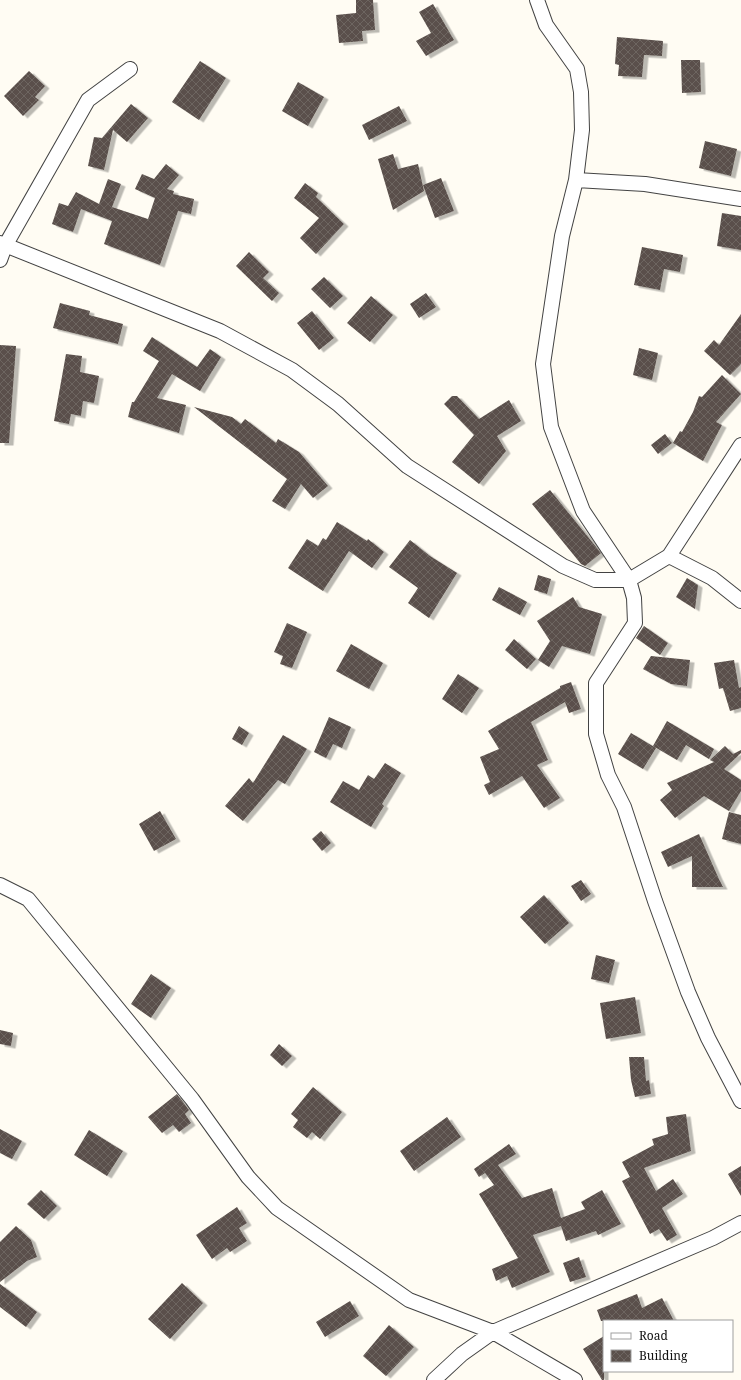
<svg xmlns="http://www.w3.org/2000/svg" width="741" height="1380" font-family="'Noto Serif',serif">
	<defs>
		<pattern id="building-cross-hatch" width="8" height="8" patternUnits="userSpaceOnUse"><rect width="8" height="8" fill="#5a504b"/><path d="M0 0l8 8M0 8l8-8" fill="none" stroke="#6d6561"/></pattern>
		<filter id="shadow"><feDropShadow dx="4.5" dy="2.5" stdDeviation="0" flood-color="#0004"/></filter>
	</defs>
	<rect width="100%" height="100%" fill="#fffcf3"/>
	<!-- building -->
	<path fill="url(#building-cross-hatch)" filter="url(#shadow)" d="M 356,0 L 373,0 L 375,30 L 362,31 L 363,41 L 339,43 L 336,15 L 356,13 Z
		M 433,4 L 454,40 L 426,56 L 416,41 L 431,33 L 419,12 Z
		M 617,37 L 663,41 L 662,56 L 644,55 L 642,77 L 618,76 L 619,65 L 615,64 Z
		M 681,60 L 700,60 L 701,92 L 682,93 Z
		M 200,61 L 226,78 L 199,120 L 172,102 Z
		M 29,71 L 45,86 L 35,97 L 39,100 L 23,116 L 4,96 Z
		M 298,82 L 324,97 L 308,126 L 282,111 Z
		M 131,104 L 148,118 L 127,142 L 113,130 L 104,170 L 88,166 L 94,137 L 102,138 Z
		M 399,106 L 407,121 L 369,140 L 362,125 Z
		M 705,141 L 737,149 L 731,176 L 699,168 Z
		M 393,154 L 398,169 L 418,164 L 424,191 L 393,210 L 378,159 Z
		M 166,164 L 179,175 L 167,189 L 174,191 L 173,194 L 194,199 L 191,214 L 178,211 L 160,265 L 104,244 L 112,221 L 81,209 L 73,232 L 52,224 L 59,203 L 68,206 L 76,192 L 99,204 L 108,179 L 121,184 L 112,207 L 148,219 L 155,198 L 135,189 L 142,174 L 154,179 Z
		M 441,178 L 454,211 L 435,218 L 423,185 Z
		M 305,183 L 318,193 L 316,197 L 344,224 L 316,254 L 300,238 L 319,218 L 294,198 Z
		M 722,213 L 741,216 L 741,250 L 717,246 Z
		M 642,247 L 683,255 L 680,272 L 664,269 L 660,290 L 634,285 Z
		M 249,252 L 269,272 L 263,278 L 279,293 L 272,301 L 236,266 Z
		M 324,277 L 343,296 L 330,308 L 311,289 Z
		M 426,293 L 436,307 L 419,318 L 410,304 Z
		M 371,296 L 393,315 L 370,342 L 347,323 Z
		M 60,303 L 90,311 L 89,315 L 123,324 L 118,344 L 53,328 Z
		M 312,311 L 334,338 L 319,350 L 297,323 Z
		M 741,314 L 741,364 L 730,375 L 704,351 L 714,340 L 719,345 Z
		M 152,337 L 197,367 L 210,349 L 221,357 L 200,391 L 172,374 L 157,398 L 186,405 L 179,433 L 128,417 L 132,402 L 134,402 L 159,361 L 143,351 Z
		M 0,345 L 16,346 L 9,443 L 0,443 Z
		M 639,348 L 658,353 L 652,380 L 633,375 Z
		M 66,354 L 82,356 L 80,372 L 99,376 L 94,403 L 83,401 L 81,416 L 71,414 L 69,424 L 54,421 Z
		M 722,375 L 741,394 L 716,422 L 722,425 L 703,461 L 673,443 L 680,431 L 682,432 L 693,412 L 699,396 L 702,397 Z
		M 452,396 L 457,396 L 479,419 L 509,400 L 521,421 L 497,436 L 506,451 L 479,484 L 452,462 L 474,435 L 444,404 Z
		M 194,407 L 232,417 L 241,424 L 245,419 L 276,443 L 278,439 L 299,452 L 328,486 L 313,498 L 301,484 L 285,509 L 272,501 L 287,479 Z
		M 665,434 L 672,443 L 658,454 L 651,445 Z
		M 550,490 L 601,553 L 585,566 L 581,564 L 532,504 Z
		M 337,522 L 367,541 L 368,539 L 384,552 L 372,568 L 349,551 L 323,591 L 288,568 L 307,539 L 318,546 L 323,538 L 326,540 Z
		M 410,540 L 430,556 L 457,573 L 429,618 L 408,603 L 418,588 L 389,567 Z
		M 538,575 L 551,579 L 547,594 L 534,590 Z
		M 687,578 L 698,585 L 695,609 L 676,597 Z
		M 499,587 L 527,602 L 520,615 L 492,600 Z
		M 573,597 L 579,607 L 602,614 L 590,654 L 562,646 L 549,667 L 538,660 L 550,641 L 537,621 Z
		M 287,623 L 307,632 L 292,668 L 280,664 L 283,656 L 274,652 Z
		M 644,626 L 668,643 L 660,655 L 636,638 Z
		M 514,639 L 536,659 L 527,669 L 505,650 Z
		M 351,644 L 383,663 L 369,689 L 336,671 Z
		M 651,656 L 690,660 L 687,686 L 671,684 L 643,669 Z
		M 734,660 L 739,688 L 741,687 L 741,708 L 730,711 L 723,688 L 719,689 L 714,663 Z
		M 458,674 L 479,688 L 462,713 L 442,699 Z
		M 571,682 L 581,709 L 569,713 L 565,702 L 531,722 L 548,760 L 537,765 L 560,798 L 544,808 L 522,776 L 489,795 L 484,785 L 490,782 L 480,757 L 499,749 L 488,731 L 560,688 L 560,686 Z
		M 329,717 L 351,727 L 342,748 L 333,744 L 326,758 L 314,752 Z
		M 667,721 L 714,749 L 709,759 L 686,745 L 677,760 L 653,746 Z
		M 239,726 L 249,733 L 242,745 L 232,739 Z
		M 631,733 L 656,748 L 643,769 L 618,754 Z
		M 283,735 L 307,749 L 285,784 L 278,780 L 243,821 L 225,806 L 249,778 L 253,783 Z
		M 725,746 L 733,754 L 741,750 L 741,753 L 724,769 L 741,780 L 741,791 L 729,811 L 704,796 L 675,818 L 660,800 L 672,790 L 667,783 L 714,762 L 710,760 Z
		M 385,763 L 401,773 L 382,804 L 384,806 L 371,827 L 330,802 L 343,781 L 359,790 L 368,775 L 374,779 Z
		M 160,811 L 176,839 L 154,851 L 139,824 Z
		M 729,812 L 741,815 L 741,844 L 722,839 Z
		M 321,831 L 331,843 L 322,851 L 312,839 Z
		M 699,834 L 718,877 L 723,887 L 692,887 L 692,856 L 668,867 L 661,852 Z
		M 581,880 L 591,894 L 581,901 L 571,886 Z
		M 544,895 L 569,923 L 545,944 L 520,917 Z
		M 596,955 L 615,960 L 609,983 L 591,979 Z
		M 151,974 L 171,988 L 151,1018 L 131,1004 Z
		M 635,997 L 641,1033 L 606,1039 L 600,1003 Z
		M 0,1030 L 13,1033 L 11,1046 L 0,1044 Z
		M 279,1044 L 292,1056 L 282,1066 L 270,1055 Z
		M 629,1057 L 644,1057 L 646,1081 L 649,1080 L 651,1094 L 635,1097 L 631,1080 Z
		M 313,1087 L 342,1112 L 320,1139 L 312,1132 L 307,1138 L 293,1127 L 298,1120 L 291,1114 Z
		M 177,1094 L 189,1110 L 185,1114 L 191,1123 L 179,1132 L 173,1125 L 162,1133 L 148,1117 Z
		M 686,1114 L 691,1151 L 644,1168 L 656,1191 L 673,1179 L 683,1194 L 662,1208 L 677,1235 L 667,1241 L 659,1229 L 650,1234 L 622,1181 L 630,1177 L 622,1162 L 654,1145 L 652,1139 L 668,1134 L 666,1117 Z
		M 447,1117 L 461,1137 L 414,1171 L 400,1151 Z
		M 0,1129 L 22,1141 L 12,1159 L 0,1153 Z
		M 89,1130 L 123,1151 L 107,1176 L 74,1155 Z
		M 509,1144 L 516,1154 L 498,1165 L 522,1198 L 552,1188 L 561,1218 L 585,1209 L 581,1202 L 602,1190 L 621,1224 L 598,1235 L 596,1231 L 566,1241 L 561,1226 L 533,1235 L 550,1272 L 512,1288 L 507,1276 L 496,1281 L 492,1269 L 518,1258 L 479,1194 L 494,1185 L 485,1173 L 479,1177 L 474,1169 Z
		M 741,1166 L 741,1196 L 728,1174 Z
		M 41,1190 L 57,1206 L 44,1219 L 27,1204 Z
		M 237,1207 L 247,1223 L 239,1228 L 247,1241 L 230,1252 L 227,1248 L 212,1259 L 196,1235 Z
		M 16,1226 L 31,1240 L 37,1257 L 27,1261 L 0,1282 L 0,1242 Z
		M 579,1257 L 586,1277 L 570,1282 L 563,1263 Z
		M 182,1283 L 203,1303 L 170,1339 L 148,1319 Z
		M 0,1284 L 37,1312 L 26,1327 L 0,1307 Z
		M 637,1294 L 642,1308 L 662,1298 L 674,1321 L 601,1321 L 597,1310 Z
		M 350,1301 L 359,1316 L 325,1337 L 316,1322 Z
		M 389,1325 L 414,1347 L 386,1376 L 363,1356 Z
		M 604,1336 L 604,1380 L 602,1380 L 583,1349 Z"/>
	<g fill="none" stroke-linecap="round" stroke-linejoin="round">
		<defs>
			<path id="minor" d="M 537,0 L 546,25 L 577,69 L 581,92 L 582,130 L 576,180 L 562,236 L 543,364 L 551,427 L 583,511 L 629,580 L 634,598 L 635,623 L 596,683 L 596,734 L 608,775 L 624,807 L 655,901 L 688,992 L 708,1038 L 741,1101
				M 576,180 L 645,184 L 741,199
				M 0,243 L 220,331 L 292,370 L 338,404 L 407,466 L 563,566 L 595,580 L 629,580 L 669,556 L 741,445
				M 0,260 L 5,246 L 88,100 L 130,69
				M 669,556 L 712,578 L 741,601
				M 0,885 L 28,899 L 192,1099 L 248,1177 L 277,1208 L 409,1300 L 493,1332 L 575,1380
				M 434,1380 L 462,1354 L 493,1332 L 713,1238 L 741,1223"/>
		</defs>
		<!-- minor casing -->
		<use href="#minor" stroke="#434343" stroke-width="16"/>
		<!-- minor -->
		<use href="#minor" stroke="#fff" stroke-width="14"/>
	</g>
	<!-- legend -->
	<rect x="603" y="1320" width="130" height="52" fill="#ffffff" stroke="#9f9f9f"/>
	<rect x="611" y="1333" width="20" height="6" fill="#ffffff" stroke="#9f9f9f"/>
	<text x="639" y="1340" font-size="12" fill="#101010">Road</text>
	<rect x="611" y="1350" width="20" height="12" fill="url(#building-cross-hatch)" stroke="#9f9f9f"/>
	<text x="639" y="1360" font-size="12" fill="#101010">Building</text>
</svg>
